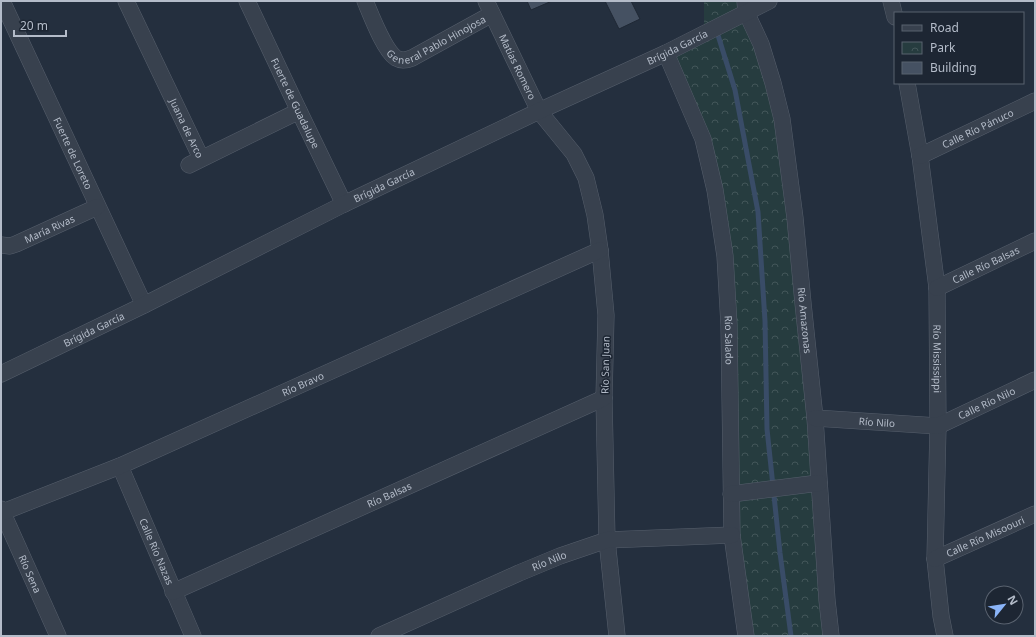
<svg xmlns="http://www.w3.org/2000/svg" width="1036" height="637" font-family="'Noto Sans',sans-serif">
	<defs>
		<pattern id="park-crowns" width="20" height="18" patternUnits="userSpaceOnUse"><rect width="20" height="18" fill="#263c3f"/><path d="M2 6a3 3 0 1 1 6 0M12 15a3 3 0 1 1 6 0" fill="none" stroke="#435659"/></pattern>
	</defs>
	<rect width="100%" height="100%" fill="#242f3e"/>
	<!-- park -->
	<path fill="url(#park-crowns)" d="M 704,1 L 746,1 L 773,83 L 832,636 L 746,636 L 715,190 L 666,53 L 704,34 Z"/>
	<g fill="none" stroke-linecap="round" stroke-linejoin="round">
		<!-- stream -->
		<path stroke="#394c67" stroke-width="5" d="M 717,32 L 735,90 L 758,212 L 765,321 L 767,429 L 780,553 L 791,636"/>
	</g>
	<!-- building -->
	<path fill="#455162" stroke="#1f2835" d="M 527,1 L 552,1 L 531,10 Z
		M 605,1 L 631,1 L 640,19 L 619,29 Z"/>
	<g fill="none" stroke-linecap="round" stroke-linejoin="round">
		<defs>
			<g id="street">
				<path id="s1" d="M 2,1 L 144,305"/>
				<path id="s2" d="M 126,1 L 201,158"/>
				<path id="s3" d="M 247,1 L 299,111 L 344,204"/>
				<path id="s4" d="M 365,1 C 371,15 384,50 396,58 C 401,61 407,60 412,58 L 492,14"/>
				<path id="s5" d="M 486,1 L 539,111 L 574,154 L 586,178 L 595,215 L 600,250 L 606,315 L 604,398 L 607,540 L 617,636"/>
				<path id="s6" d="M 745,1 L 746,12 L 761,44 L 773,83 L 782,119 L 795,218 L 803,303 L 815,418 L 827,600 L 831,636"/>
				<path d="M 891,1 L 895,17"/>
				<path id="s7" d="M 666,53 L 703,139 L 715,190 L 725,256 L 729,325 L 732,535 L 746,636"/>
				<path id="s8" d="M 907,83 L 920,156 L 937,288 L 938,426 L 935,559 L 941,616 L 945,636"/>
				<path id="s9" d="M 920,156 L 1035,101"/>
				<path d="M 189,165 L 299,111"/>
				<path id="s10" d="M 1,245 L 10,246 L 16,244 L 97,207"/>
				<path id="s11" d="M 937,288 L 1035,241"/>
				<path id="s12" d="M 1,374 L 144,305 L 344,204 L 539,111 L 666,53 L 769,1"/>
				<path id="s13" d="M 815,418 L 938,426 L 1035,380"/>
				<path id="s14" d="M 120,466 L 193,636"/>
				<path d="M 731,494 L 819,483"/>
				<path id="s15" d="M 1,509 L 58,636"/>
				<path id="s16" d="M 3,512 L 120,466 L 600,250"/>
				<path id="s17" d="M 935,559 L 1035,514"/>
				<path id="s18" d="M 173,592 L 604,398"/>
				<path id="s19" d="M 379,636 L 519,573 L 560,556 L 607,540 L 732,535"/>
			</g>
		</defs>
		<!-- street casing -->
		<use href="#street" stroke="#565f6c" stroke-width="17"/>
		<!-- street -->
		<use href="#street" stroke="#38414e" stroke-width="16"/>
	</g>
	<g text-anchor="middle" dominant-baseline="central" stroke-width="3" stroke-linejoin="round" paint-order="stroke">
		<!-- street labels -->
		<g font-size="10" fill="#b4bcc9" stroke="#1d2633">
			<text stroke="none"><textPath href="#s4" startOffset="110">General Pablo Hinojosa</textPath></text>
			<text stroke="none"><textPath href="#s12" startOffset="751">Brígida García</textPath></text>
			<text stroke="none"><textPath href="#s5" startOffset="73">Matías Romero</textPath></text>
			<text stroke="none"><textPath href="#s3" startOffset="113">Fuerte de Guadalupe</textPath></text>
			<text stroke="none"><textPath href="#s2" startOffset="141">Juana de Arco</textPath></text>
			<text stroke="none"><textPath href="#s9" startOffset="64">Calle Río Pánuco</textPath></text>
			<text stroke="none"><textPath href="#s1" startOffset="168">Fuerte de Loreto</textPath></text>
			<text stroke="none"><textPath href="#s12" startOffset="427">Brígida García</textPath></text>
			<text stroke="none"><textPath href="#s10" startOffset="52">María Rivas</textPath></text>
			<text stroke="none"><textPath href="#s11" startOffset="54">Calle Río Balsas</textPath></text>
			<text stroke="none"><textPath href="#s6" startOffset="327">Río Amazonas</textPath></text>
			<text stroke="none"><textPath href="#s12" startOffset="103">Brígida García</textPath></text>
			<text stroke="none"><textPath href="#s7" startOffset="297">Río Salado</textPath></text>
			<text stroke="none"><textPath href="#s8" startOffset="278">Río Mississippi</textPath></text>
			<text transform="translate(605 365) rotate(-89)">Río San Juan</text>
			<text stroke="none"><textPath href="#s16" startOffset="326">Río Bravo</textPath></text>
			<text stroke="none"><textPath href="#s13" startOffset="177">Calle Río Nilo</textPath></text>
			<text stroke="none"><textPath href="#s13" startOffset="62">Río Nilo</textPath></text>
			<text stroke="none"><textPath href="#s18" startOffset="237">Río Balsas</textPath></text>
			<text stroke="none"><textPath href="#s17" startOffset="55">Calle Río Misoouri</textPath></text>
			<text stroke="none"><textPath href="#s14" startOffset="93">Calle Río Nazas</textPath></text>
			<text stroke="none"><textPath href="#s19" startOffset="186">Río Nilo</textPath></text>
			<text stroke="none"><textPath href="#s15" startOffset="71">Río Sena</textPath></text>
		</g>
	</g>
	<!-- border -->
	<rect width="1036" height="637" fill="none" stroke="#b4bcc9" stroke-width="4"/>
	<!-- legend -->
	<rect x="894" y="12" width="130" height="72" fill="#1d2633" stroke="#59626f"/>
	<rect x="902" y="25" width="20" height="6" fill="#38414e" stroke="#59626f"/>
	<text x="930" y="32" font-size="12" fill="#b4bcc9">Road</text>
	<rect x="902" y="42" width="20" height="12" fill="url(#park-crowns)" stroke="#59626f"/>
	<text x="930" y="52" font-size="12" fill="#b4bcc9">Park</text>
	<rect x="902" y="62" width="20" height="12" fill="#455162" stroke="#59626f"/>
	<text x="930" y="72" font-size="12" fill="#b4bcc9">Building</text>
	<!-- north arrow -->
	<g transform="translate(1004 605) rotate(60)"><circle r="19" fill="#1d2633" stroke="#59626f"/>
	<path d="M0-3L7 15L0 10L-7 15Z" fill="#8ab4f8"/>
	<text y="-6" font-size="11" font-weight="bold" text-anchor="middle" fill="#b4bcc9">N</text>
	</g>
	<!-- scale -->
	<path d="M14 30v6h52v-6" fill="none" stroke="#b4bcc9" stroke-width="2"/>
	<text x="20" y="30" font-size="12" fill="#b4bcc9" stroke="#1d2633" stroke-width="3" paint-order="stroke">20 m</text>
</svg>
